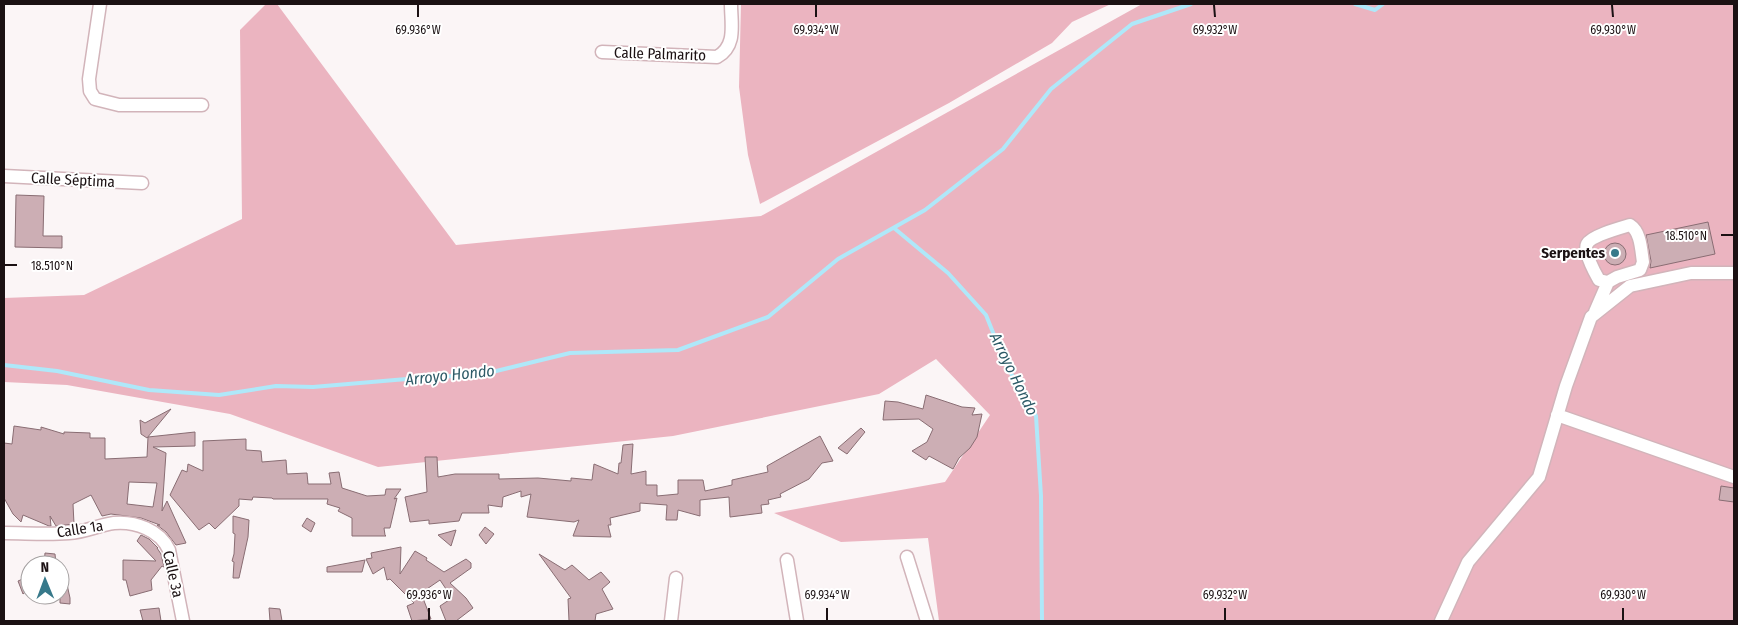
<svg xmlns="http://www.w3.org/2000/svg" width="1738" height="625" font-family="'Fira Sans Condensed',sans-serif">
	<rect width="100%" height="100%" fill="#fbf5f6"/>
	<!-- green -->
	<path fill="#ebb4c0" d="M 266,4 L 277,4 L 456,245 L 761,216 L 1142,4 L 1734,4 L 1734,621 L 939,621 L 928,538 L 841,542 L 774,513 L 945,482 L 990,415 L 936,359 L 879,394 L 673,436 L 378,467 L 230,414 L 67,385 L 4,382 L 4,298 L 84,295 L 242,219 L 240,30 Z
		M 741,4 L 1111,4 L 1072,22 L 1052,43 L 949,103 L 760,204 L 748,155 L 739,87 Z"/>
	<g fill="none" stroke-linecap="round" stroke-linejoin="round">
		<!-- stream -->
		<path stroke="#afe8f9" stroke-width="4" d="M 1355,4 L 1375,10 L 1383,4
			M 894,228 L 948,273 L 986,315 L 1006,365 L 1036,416 L 1041,496 L 1042,621
			M 4,365 L 57,371 L 149,390 L 219,395 L 276,386 L 313,387 L 430,377 L 480,375 L 570,353 L 678,350 L 768,317 L 838,259 L 925,210 L 1003,149 L 1051,89 L 1132,24 L 1191,4"/>
	</g>
	<!-- building -->
	<path fill="#ccaeb4" stroke="#896d73" fill-rule="evenodd" d="M 16,195 L 44,196 L 43,236 L 62,236 L 62,248 L 15,247 Z
		M 1708,222 L 1715,254 L 1650,268 L 1651,261 L 1646,235 Z
		M1604 254a11 11 0 1 1 22 0a11 11 0 1 1-22 0Z
		M 926,395 L 962,407 L 975,408 L 972,415 L 982,414 L 977,437 L 970,448 L 959,458 L 953,469 L 929,456 L 926,460 L 912,451 L 927,442 L 933,429 L 919,419 L 883,420 L 885,401 L 898,402 L 923,409 Z
		M 171,409 L 147,438 L 141,434 L 140,420 L 145,423 Z
		M 14,426 L 41,430 L 41,427 L 64,434 L 64,432 L 90,433 L 90,438 L 105,438 L 105,459 L 147,457 L 148,437 L 195,432 L 195,446 L 153,447 L 166,453 L 162,511 L 167,501 L 186,543 L 176,545 L 166,532 L 157,525 L 160,525 L 141,518 L 111,514 L 102,516 L 91,495 L 73,504 L 74,524 L 56,526 L 50,516 L 51,526 L 49,526 L 23,515 L 21,522 L 13,514 L 4,498 L 4,443 L 12,444 ZM 129,482 L 157,483 L 153,507 L 127,504 Z
		M 861,428 L 865,432 L 847,454 L 838,448 Z
		M 820,436 L 833,461 L 822,463 L 809,479 L 780,494 L 781,497 L 768,500 L 769,504 L 761,505 L 762,513 L 730,517 L 729,497 L 700,500 L 700,516 L 678,510 L 677,520 L 666,520 L 667,505 L 640,503 L 640,511 L 610,518 L 611,525 L 608,525 L 611,537 L 573,536 L 579,520 L 574,522 L 527,517 L 531,494 L 521,497 L 521,491 L 503,497 L 502,507 L 488,505 L 489,513 L 462,513 L 459,521 L 429,524 L 429,520 L 410,522 L 405,497 L 427,492 L 425,457 L 437,457 L 438,477 L 455,474 L 499,474 L 499,479 L 538,478 L 571,481 L 571,478 L 592,480 L 594,464 L 618,474 L 619,463 L 621,463 L 623,445 L 633,444 L 631,474 L 646,471 L 646,485 L 657,485 L 657,496 L 678,494 L 678,480 L 703,480 L 705,491 L 732,485 L 732,480 L 768,472 L 767,466 Z
		M 246,439 L 246,450 L 261,451 L 262,462 L 286,460 L 287,474 L 307,473 L 308,484 L 331,484 L 329,473 L 339,472 L 342,488 L 367,496 L 385,495 L 386,489 L 401,489 L 394,499 L 397,498 L 390,528 L 384,528 L 385,535 L 386,536 L 352,536 L 352,518 L 338,511 L 340,508 L 327,504 L 328,499 L 273,499 L 272,498 L 253,497 L 252,500 L 239,499 L 239,506 L 215,529 L 209,523 L 199,530 L 170,495 L 182,470 L 187,472 L 188,464 L 203,471 L 203,441 Z
		M 1721,486 L 1734,488 L 1734,502 L 1719,500 Z
		M 233,516 L 249,520 L 248,537 L 239,578 L 233,578 L 234,562 L 232,561 L 234,554 L 235,534 L 233,533 Z
		M 307,518 L 315,523 L 311,532 L 302,526 Z
		M 485,527 L 494,534 L 486,544 L 479,535 Z
		M 456,530 L 451,546 L 438,535 Z
		M 141,535 L 149,539 L 158,548 L 157,548 L 161,554 L 164,567 L 162,566 L 151,580 L 152,590 L 130,596 L 126,580 L 123,580 L 123,560 L 156,561 L 137,541 Z
		M 401,547 L 400,574 L 415,551 L 427,558 L 426,560 L 444,572 L 466,559 L 471,563 L 471,568 L 450,583 L 466,598 L 473,608 L 456,621 L 446,621 L 440,606 L 452,598 L 440,580 L 421,593 L 431,619 L 412,621 L 407,606 L 414,603 L 390,579 L 387,580 L 384,567 L 373,574 L 366,559 L 372,558 L 371,553 Z
		M 45,553 L 55,554 L 56,564 L 44,565 Z
		M 539,554 L 565,570 L 572,565 L 589,580 L 601,572 L 610,582 L 602,589 L 613,609 L 596,614 L 595,621 L 569,621 L 568,599 L 571,598 Z
		M 365,560 L 362,572 L 327,572 L 327,567 Z
		M 64,571 L 70,598 L 70,604 L 60,603 L 60,572 Z
		M 30,576 L 30,588 L 23,594 L 18,581 Z
		M 159,608 L 161,621 L 143,621 L 140,610 Z
		M 269,608 L 280,609 L 282,621 L 270,621 Z"/>
	<g fill="none" stroke-linecap="round" stroke-linejoin="round">
		<defs>
			<path id="minor" d="M 100,4 L 89,79 L 90,91 L 95,99 L 119,105 L 202,105
				M 602,52 L 717,57 C 737,46 731,24 731,4
				M 4,176 L 142,183
				M 1595,312 L 1608,282 L 1617,277 L 1640,270 L 1643,262 C 1641,250 1641,232 1630,225 C 1620,228 1591,236 1587,244 C 1583,251 1595,273 1599,280 L 1608,282
				M 1557,415 L 1734,477
				M 4,533 C 25,533 48,535 69,533 C 85,532 99,525 114,523 C 135,521 160,530 169,550 L 183,621
				M 907,557 L 927,621
				M 787,560 L 797,621
				M 671,621 L 676,578
				M 1441,621 L 1468,562 L 1539,477 L 1566,386 L 1591,317 L 1630,286 L 1691,273 L 1734,273"/>
		</defs>
		<!-- minor casing -->
		<use href="#minor" stroke="#d2b4ba" stroke-width="15"/>
		<!-- minor -->
		<use href="#minor" stroke="#fff" stroke-width="12"/>
	</g>
	<!-- ticks -->
	<path fill="none" stroke="#1b1113" stroke-width="2" d="M 418,5 L 418,17M 816,5 L 816,17M 1214,5 L 1215,17M 1612,5 L 1613,17M 1721,235 L 1733,235M 5,265 L 17,265M 429,608 L 429,620M 827,608 L 827,620M 1225,608 L 1225,620M 1623,608 L 1623,620"/>
	<!-- markers -->
	<circle fill="#37798a" stroke="#fff" stroke-width="2" cx="1615" cy="253" r="5"/>
	<g text-anchor="middle" dominant-baseline="central" stroke-width="4" stroke-linejoin="round" paint-order="stroke">
		<!-- street labels -->
		<g font-size="15" fill="#1b1113" stroke="#fff">
			<text transform="translate(660 54) rotate(2)">Calle Palmarito</text>
			<text transform="translate(73 180) rotate(3)">Calle Séptima</text>
			<text transform="translate(80 529) rotate(-9)">Calle 1a</text>
			<text transform="translate(173 574) rotate(77)">Calle 3a</text>
		</g>
		<!-- poi labels -->
		<g font-size="15" font-weight="bold" fill="#1b1113" stroke="#fff" text-anchor="end">
			<text x="1605" y="253">Serpentes</text>
		</g>
		<!-- water labels -->
		<g font-size="16" font-style="italic" fill="#2d5a67" stroke="#fff">
			<text transform="translate(1014 374) rotate(64)">Arroyo Hondo</text>
			<text transform="translate(450 375) rotate(-6)">Arroyo Hondo</text>
		</g>
	</g>
	<g font-size="12" text-anchor="middle" fill="#1b1113" stroke="#fff" stroke-width="4" stroke-linejoin="round" paint-order="stroke">
		<text x="418" y="34">69.936°W</text>
		<text x="816" y="34">69.934°W</text>
		<text x="1215" y="34">69.932°W</text>
		<text x="1613" y="34">69.930°W</text>
		<text x="1686" y="240">18.510°N</text>
		<text x="52" y="270">18.510°N</text>
		<text x="429" y="599">69.936°W</text>
		<text x="827" y="599">69.934°W</text>
		<text x="1225" y="599">69.932°W</text>
		<text x="1623" y="599">69.930°W</text>
	</g>
	<!-- border -->
	<rect width="1738" height="625" fill="none" stroke="#1b1113" stroke-width="10"/>
	<!-- north arrow -->
	<g transform="translate(45 580) rotate(359)"><circle r="24" fill="#ffffff" stroke="#a4a0a1"/>
	<path d="M0-4L9 19L0 12L-9 19Z" fill="#37798a"/>
	<text y="-8" font-size="14" font-weight="bold" text-anchor="middle" fill="#1b1113">N</text>
	</g>
</svg>
